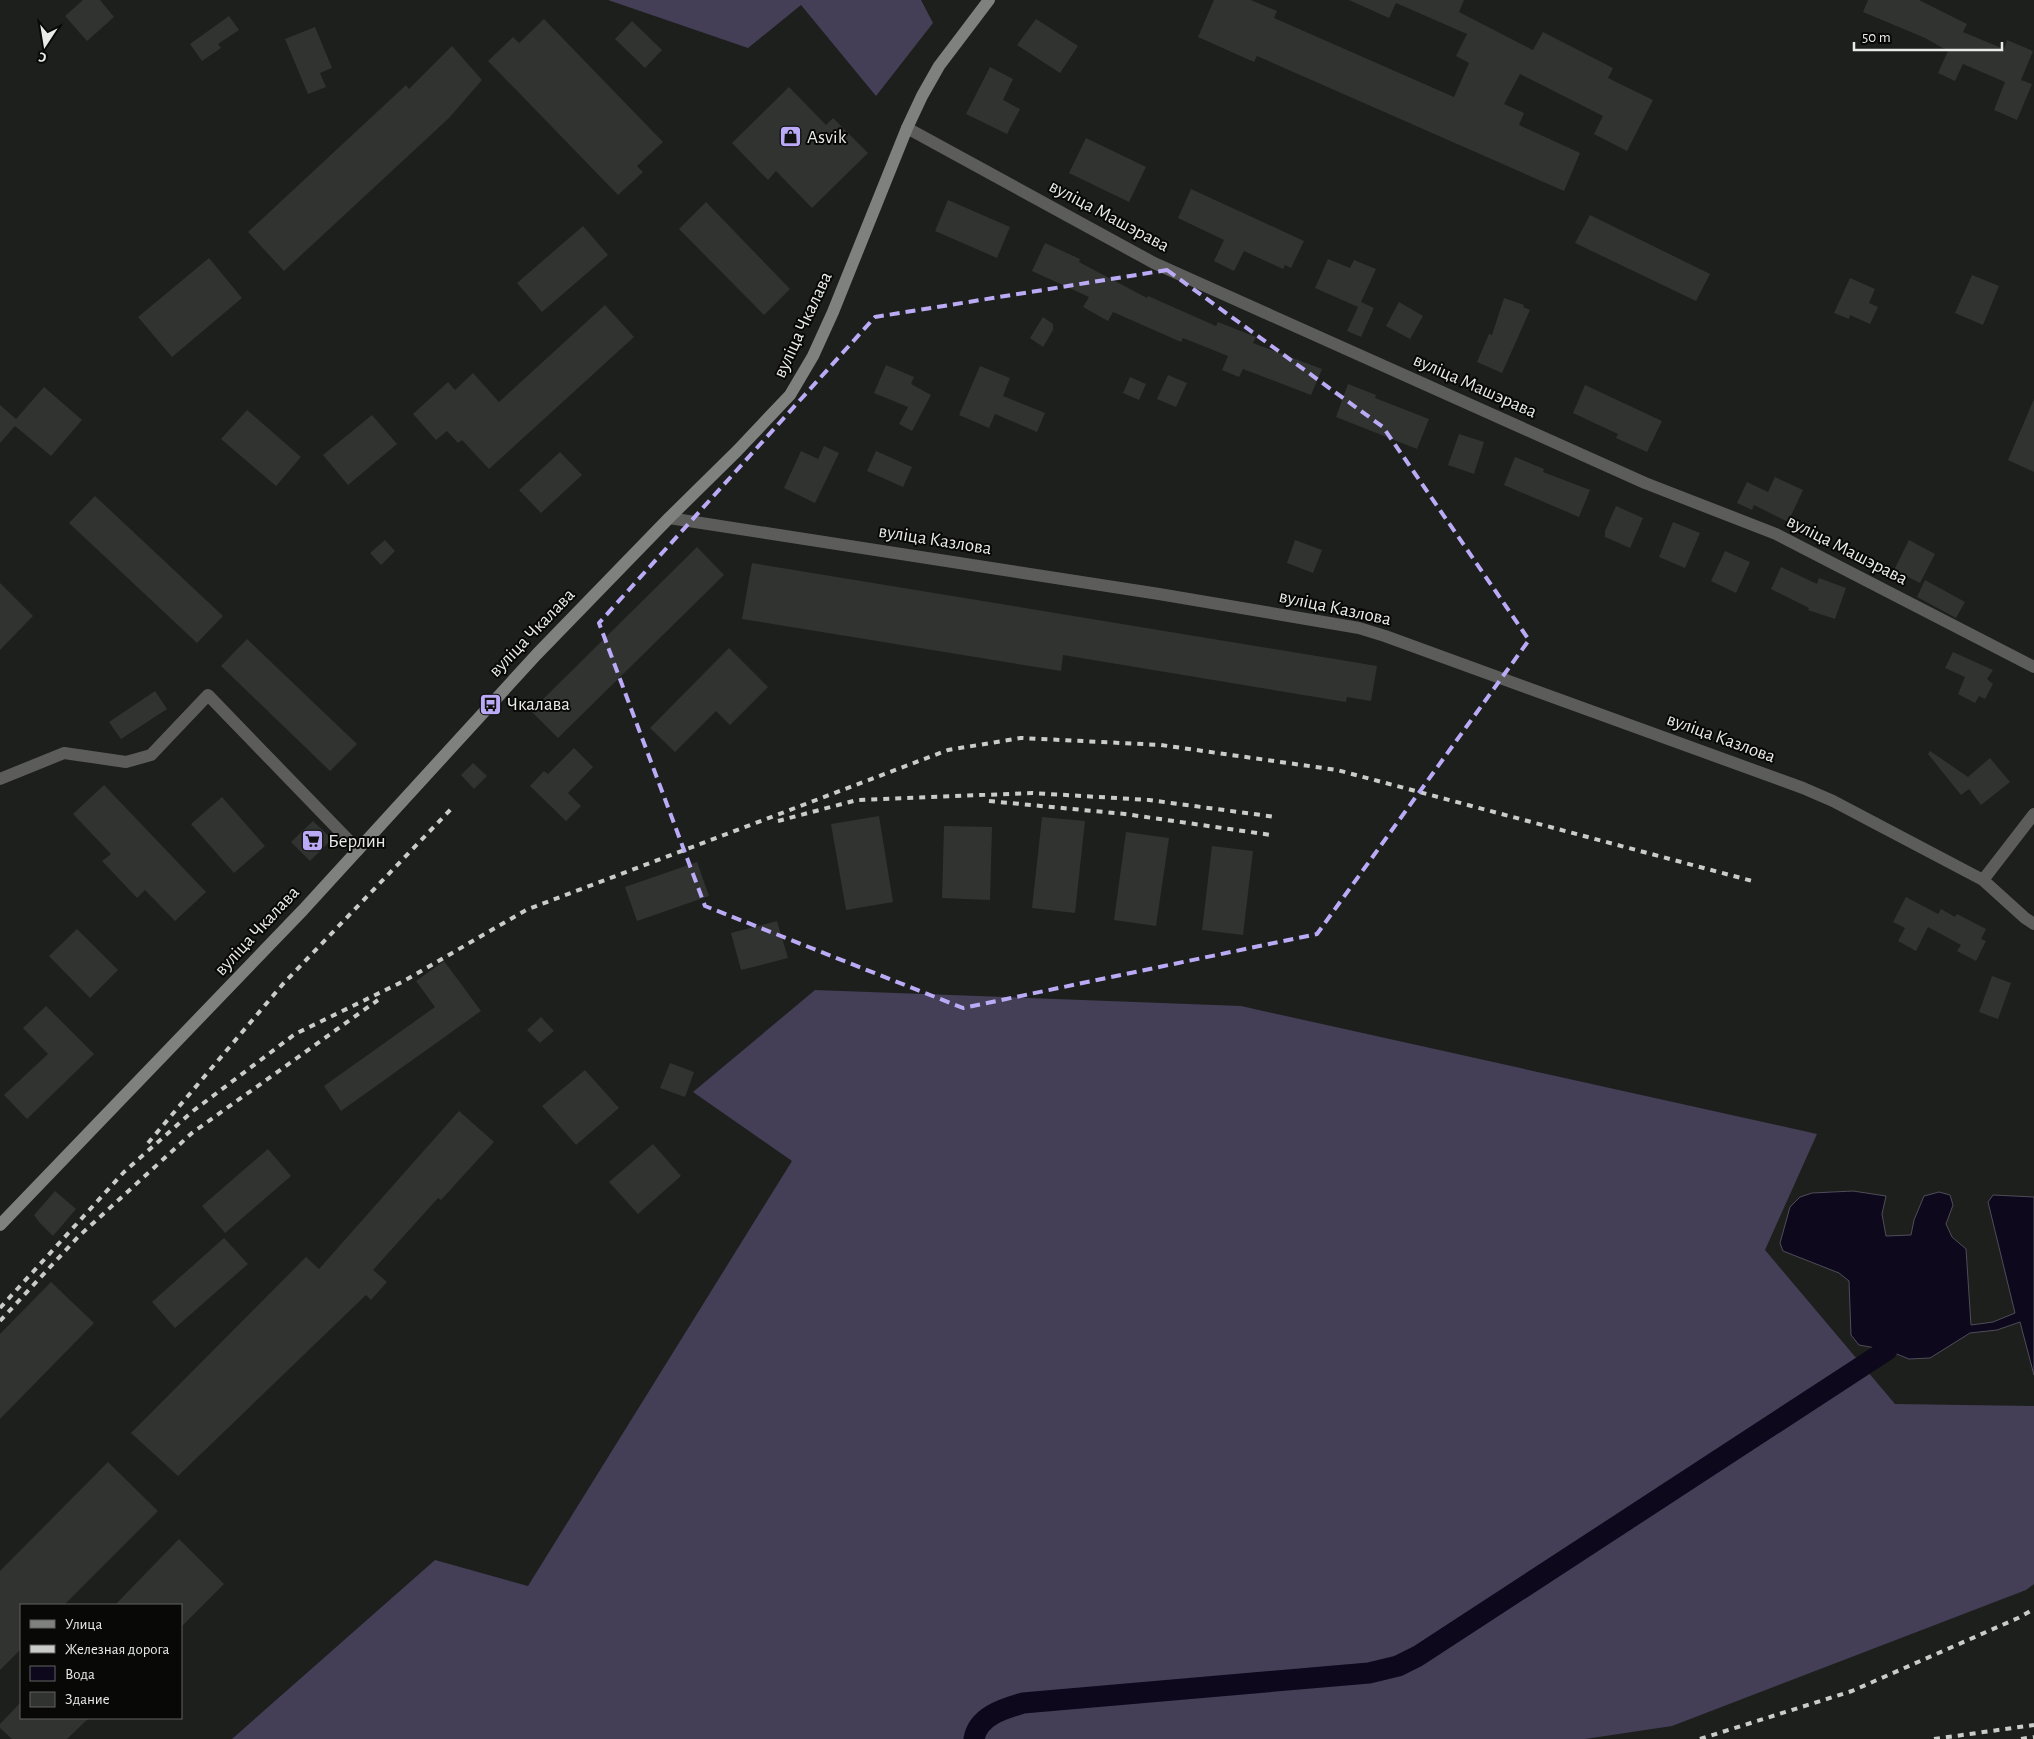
<svg xmlns="http://www.w3.org/2000/svg" width="2034" height="1739" font-family="'Alegreya Sans',sans-serif">
	<rect width="100%" height="100%" fill="#1d1f1c"/>
	<!-- forest -->
	<path fill="#443e57" d="M 608,0 L 921,0 L 933,23 L 876,96 L 801,5 L 748,48 Z
		M 815,990 L 1241,1006 L 1817,1134 L 1765,1250 L 1895,1404 L 2034,1406 L 2034,1584 L 2026,1590 L 1672,1726 L 1585,1739 L 232,1739 L 435,1560 L 528,1586 L 792,1161 L 693,1092 Z"/>
	<!-- water -->
	<path fill="#0e081c" stroke="#504c5a" d="M 1853,1191 L 1886,1196 L 1882,1214 L 1886,1236 L 1911,1235 L 1914,1220 L 1924,1196 L 1939,1192 L 1950,1195 L 1953,1205 L 1946,1224 L 1952,1237 L 1966,1249 L 1971,1325 L 1993,1322 L 2015,1313 L 1988,1202 L 1993,1195 L 2034,1197 L 2034,1375 L 2020,1322 L 1997,1330 L 1970,1333 L 1930,1358 L 1909,1359 L 1887,1350 L 1859,1345 L 1851,1335 L 1849,1281 L 1839,1273 L 1783,1251 L 1780,1243 L 1790,1207 L 1800,1197 L 1812,1193 Z"/>
	<g fill="none" stroke-linecap="round" stroke-linejoin="round">
		<!-- canal -->
		<path stroke="#0e081c" stroke-width="21" d="M 974,1739 C 978,1716 1003,1709 1023,1703 L 1369,1673 L 1398,1666 L 1418,1656 L 1887,1350"/>
	</g>
	<!-- building -->
	<path fill="#313330" d="M 83,0 L 100,0 L 114,17 L 87,41 L 65,16 Z
		M 1214,0 L 1251,0 L 1277,11 L 1274,18 L 1454,97 L 1469,63 L 1456,56 L 1467,34 L 1396,3 L 1389,18 L 1349,0 L 1464,0 L 1459,12 L 1533,50 L 1543,32 L 1613,68 L 1608,78 L 1653,100 L 1627,151 L 1594,134 L 1603,116 L 1520,74 L 1504,104 L 1524,113 L 1519,125 L 1580,153 L 1564,191 L 1257,56 L 1254,62 L 1198,37 Z
		M 1868,0 L 1919,0 L 1967,24 L 1963,32 L 2004,49 L 2007,40 L 2033,51 L 2021,80 L 2032,84 L 2017,120 L 1994,110 L 2005,82 L 1963,64 L 1955,81 L 1938,73 L 1948,51 L 1925,38 L 1863,12 Z
		M 229,16 L 239,30 L 218,44 L 221,48 L 202,61 L 190,44 Z
		M 544,19 L 663,142 L 637,166 L 643,172 L 618,195 L 488,61 L 513,37 L 519,43 Z
		M 1036,19 L 1078,46 L 1060,73 L 1017,45 Z
		M 632,21 L 662,50 L 645,68 L 615,39 Z
		M 315,27 L 332,68 L 320,73 L 326,87 L 308,94 L 285,39 Z
		M 452,46 L 482,80 L 449,118 L 284,271 L 248,232 L 406,85 L 409,89 Z
		M 990,67 L 1013,79 L 1003,100 L 1020,109 L 1007,134 L 966,114 Z
		M 789,87 L 826,125 L 833,118 L 868,153 L 812,208 L 776,171 L 768,180 L 732,143 Z
		M 1086,138 L 1146,167 L 1129,202 L 1069,173 Z
		M 1191,189 L 1304,241 L 1291,268 L 1285,265 L 1283,269 L 1244,251 L 1234,271 L 1214,261 L 1224,240 L 1178,218 Z
		M 948,200 L 1010,227 L 997,258 L 935,231 Z
		M 706,202 L 790,289 L 764,315 L 679,229 Z
		M 1590,215 L 1710,274 L 1696,301 L 1575,243 Z
		M 583,226 L 608,255 L 542,312 L 517,283 Z
		M 1045,243 L 1080,259 L 1079,262 L 1147,298 L 1148,296 L 1216,326 L 1218,322 L 1256,337 L 1253,343 L 1322,369 L 1311,395 L 1243,369 L 1239,377 L 1222,370 L 1228,356 L 1183,338 L 1181,342 L 1113,312 L 1108,321 L 1083,307 L 1089,297 L 1032,271 Z
		M 209,258 L 242,298 L 172,357 L 138,317 Z
		M 1328,259 L 1350,268 L 1354,260 L 1376,269 L 1361,302 L 1374,308 L 1361,337 L 1347,331 L 1358,307 L 1315,288 Z
		M 1972,275 L 1999,286 L 1983,325 L 1955,313 Z
		M 1850,278 L 1875,289 L 1869,303 L 1878,307 L 1870,324 L 1850,315 L 1849,319 L 1834,313 Z
		M 1504,298 L 1524,305 L 1523,307 L 1530,310 L 1502,373 L 1477,362 L 1489,334 L 1492,335 Z
		M 1399,302 L 1423,316 L 1410,339 L 1386,326 Z
		M 605,305 L 634,337 L 489,469 L 462,440 L 458,443 L 447,431 L 436,440 L 413,414 L 448,382 L 455,390 L 473,373 L 499,402 Z
		M 1043,317 L 1053,324 L 1053,330 L 1043,347 L 1030,338 Z
		M 886,365 L 914,377 L 911,384 L 931,395 L 912,431 L 899,424 L 908,407 L 874,393 Z
		M 980,366 L 1010,378 L 1003,396 L 1045,413 L 1037,432 L 995,414 L 989,428 L 959,415 Z
		M 1168,375 L 1187,383 L 1176,407 L 1157,399 Z
		M 1130,377 L 1146,384 L 1139,400 L 1123,393 Z
		M 1348,384 L 1376,395 L 1375,398 L 1429,419 L 1417,449 L 1336,417 Z
		M 1585,385 L 1662,421 L 1647,452 L 1616,438 L 1618,434 L 1573,413 Z
		M 44,387 L 82,420 L 51,456 L 15,426 L 0,443 L 0,405 L 16,419 Z
		M 2034,399 L 2034,472 L 2008,460 Z
		M 247,410 L 301,457 L 276,486 L 221,439 Z
		M 372,415 L 397,444 L 348,485 L 323,455 Z
		M 1459,434 L 1484,442 L 1474,474 L 1448,465 Z
		M 824,446 L 839,453 L 815,503 L 784,488 L 801,451 L 818,459 Z
		M 876,451 L 912,467 L 903,487 L 867,471 Z
		M 560,452 L 582,475 L 541,513 L 519,490 Z
		M 1515,457 L 1544,469 L 1543,472 L 1590,490 L 1579,517 L 1504,485 Z
		M 1775,477 L 1803,490 L 1788,522 L 1754,505 L 1752,510 L 1737,503 L 1747,482 L 1768,492 Z
		M 95,496 L 223,616 L 197,643 L 69,523 Z
		M 1616,506 L 1643,518 L 1630,548 L 1605,537 L 1605,531 Z
		M 1673,522 L 1700,533 L 1685,568 L 1659,557 Z
		M 385,540 L 395,551 L 381,565 L 370,553 Z
		M 1295,540 L 1322,550 L 1313,573 L 1287,563 Z
		M 1909,540 L 1935,554 L 1920,583 L 1894,570 Z
		M 697,547 L 724,575 L 558,738 L 531,711 Z
		M 1725,551 L 1750,562 L 1736,593 L 1711,581 Z
		M 752,563 L 1377,666 L 1371,701 L 1347,697 L 1346,702 L 1063,655 L 1061,671 L 742,619 Z
		M 1781,567 L 1817,584 L 1819,578 L 1846,588 L 1835,619 L 1808,610 L 1809,608 L 1771,589 Z
		M 1925,580 L 1965,602 L 1956,618 L 1917,597 Z
		M 0,583 L 33,616 L 0,650 Z
		M 247,639 L 357,744 L 330,771 L 221,666 Z
		M 729,648 L 768,687 L 730,725 L 716,711 L 675,752 L 650,728 Z
		M 1953,652 L 1993,670 L 1987,679 L 1993,684 L 1985,699 L 1979,696 L 1975,703 L 1958,694 L 1965,677 L 1945,668 Z
		M 155,691 L 167,709 L 121,739 L 109,722 Z
		M 574,748 L 593,767 L 568,793 L 581,806 L 566,821 L 530,786 L 544,771 L 548,774 Z
		M 1930,751 L 1968,777 L 1990,758 L 2010,782 L 1981,805 L 1969,789 L 1961,795 L 1928,754 Z
		M 473,763 L 487,776 L 474,789 L 461,775 Z
		M 104,785 L 206,892 L 175,921 L 145,890 L 137,898 L 102,861 L 111,854 L 73,814 Z
		M 222,797 L 265,846 L 234,873 L 191,824 Z
		M 879,816 L 893,902 L 846,910 L 831,824 Z
		M 1042,817 L 1085,821 L 1075,913 L 1032,908 Z
		M 313,821 L 332,839 L 310,861 L 291,842 Z
		M 944,826 L 992,827 L 990,900 L 942,898 Z
		M 1126,832 L 1169,838 L 1156,926 L 1114,920 Z
		M 1212,846 L 1253,851 L 1243,935 L 1202,930 Z
		M 697,862 L 709,896 L 637,921 L 625,887 Z
		M 1906,897 L 1938,914 L 1941,909 L 1955,917 L 1957,914 L 1986,929 L 1981,939 L 1986,941 L 1976,961 L 1957,951 L 1961,945 L 1928,927 L 1916,951 L 1898,941 L 1905,928 L 1893,922 Z
		M 777,921 L 788,958 L 741,970 L 731,933 Z
		M 77,929 L 118,970 L 90,998 L 49,956 Z
		M 444,961 L 481,1011 L 341,1111 L 324,1086 L 435,1007 L 416,981 Z
		M 1992,976 L 2011,983 L 1998,1019 L 1979,1012 Z
		M 46,1006 L 94,1054 L 27,1119 L 4,1095 L 48,1054 L 23,1028 Z
		M 541,1017 L 554,1031 L 540,1043 L 527,1030 Z
		M 670,1063 L 694,1072 L 685,1097 L 660,1088 Z
		M 585,1070 L 619,1108 L 576,1145 L 542,1106 Z
		M 459,1111 L 494,1142 L 441,1200 L 438,1198 L 373,1270 L 387,1282 L 371,1300 L 366,1295 L 178,1476 L 131,1433 L 306,1257 L 319,1269 Z
		M 653,1144 L 681,1176 L 638,1214 L 609,1182 Z
		M 268,1149 L 291,1176 L 225,1233 L 202,1206 Z
		M 55,1191 L 76,1209 L 53,1236 L 39,1222 L 34,1215 Z
		M 224,1238 L 248,1264 L 175,1328 L 152,1302 Z
		M 51,1282 L 94,1323 L 0,1419 L 0,1334 Z
		M 108,1462 L 158,1511 L 64,1605 L 21,1605 L 21,1649 L 0,1670 L 0,1571 Z
		M 179,1539 L 224,1584 L 181,1627 L 181,1605 L 115,1605 Z
		M 21,1702 L 21,1718 L 89,1718 L 67,1739 L 12,1739 L 0,1728 L 0,1724 Z"/>
	<g fill="none" stroke-linecap="round" stroke-linejoin="round">
		<!-- street -->
		<path stroke="#5c5d5b" stroke-width="12" d="M 907,128 L 1154,263 L 1645,483 L 1776,534 L 2034,667
			M 669,518 L 1159,594 L 1359,628 L 1385,636 L 1803,788 L 1833,801 L 1983,880 L 2025,918 L 2034,924
			M 0,779 L 64,753 L 126,762 L 151,755 L 208,695 L 358,850
			M 1983,880 L 2034,814"/>
		<!-- secondary -->
		<path stroke="#7f817f" stroke-width="12" d="M 0,1225 L 303,910 L 537,654 L 669,518 L 737,451 L 790,395 L 813,356 L 833,312 L 907,128 L 922,96 L 939,66 L 989,0"/>
		<!-- rail -->
		<path stroke="#caccca" stroke-width="4" stroke-dasharray="6 6" stroke-linecap="butt" d="M 989,801 L 1125,814 L 1271,835
			M 778,821 L 857,800 L 1032,793 L 1149,800 L 1276,817
			M 148,1143 L 283,984 L 452,808
			M 0,1308 L 124,1172 L 193,1111 L 295,1034 L 404,981 L 526,910 L 948,750 L 1021,738 L 1161,745 L 1337,770 L 1756,882
			M 0,1321 L 78,1237 L 192,1133 L 378,1000
			M 1700,1739 L 1852,1691 L 2018,1618 L 2034,1609
			M 1934,1739 L 2034,1725
			M 2021,1739 L 2034,1737"/>
	</g>
	<!-- marked area -->
	<path fill="none" stroke="#bbaaf6" stroke-width="4" stroke-dasharray="10 6" stroke-linejoin="round" d="M 1167,270 L 1383,427 L 1529,640 L 1317,934 L 963,1008 L 705,906 L 599,623 L 875,317 Z"/>
	<!-- icons -->
	<defs>
		<symbol id="shop-square" viewBox="-11 -11 22 22"><rect x="-9" y="-9" width="18" height="18" rx="4" fill="#bbaaf6" stroke="#080807"/><path d="M-5-2.5h2.3a2.7 3.5 0 0 1 5.4 0H5L5.5 6h-11ZM-1.5-2.5h3a1.5 2.3 0 0 0-3 0Z" fill="#111"/></symbol>
		<symbol id="bus-square" viewBox="-11 -11 22 22"><rect x="-9" y="-9" width="18" height="18" rx="4" fill="#bbaaf6" stroke="#080807"/><path d="M-5-6H5V4H4V6H2V4H-2V6H-4V4H-5ZM-3.5-4V0h7V-4ZM-3.5 1.2v1.5H-2V1.2ZM2 1.2v1.5H3.5V1.2Z" fill="#111"/></symbol>
		<symbol id="supermarket-square" viewBox="-11 -11 22 22"><rect x="-9" y="-9" width="18" height="18" rx="4" fill="#bbaaf6" stroke="#080807"/><path d="M-6-5.5h2.5l.6 2H6L4.5 2H-2.5L-4.4-4H-6ZM-1.5 3.2a1.3 1.3 0 1 0 .1 0ZM3 3.2a1.3 1.3 0 1 0 .1 0Z" fill="#111"/></symbol>
	</defs>
	<g fill-rule="evenodd">
		<use href="#shop-square" x="778" y="124" width="25" height="25"/>
		<use href="#bus-square" x="478" y="692" width="25" height="25"/>
		<use href="#supermarket-square" x="300" y="828" width="25" height="25"/>
	</g>
	<g text-anchor="middle" dominant-baseline="central" stroke-width="4" stroke-linejoin="round" paint-order="stroke">
		<!-- poi labels -->
		<g font-size="19" fill="#e9ebe9" stroke="#080807" text-anchor="start">
			<text x="807" y="137">Asvik</text>
			<text x="507" y="704">Чкалава</text>
			<text x="328" y="841">Берлин</text>
		</g>
		<!-- street labels -->
		<g font-size="19" fill="#e9ebe9" stroke="#080807">
			<text transform="translate(1109 216) rotate(28)">вуліца Машэрава</text>
			<text transform="translate(803 325) rotate(-65)">вуліца Чкалава</text>
			<text transform="translate(1475 386) rotate(24)">вуліца Машэрава</text>
			<text transform="translate(935 540) rotate(9)">вуліца Казлова</text>
			<text transform="translate(1847 550) rotate(27)">вуліца Машэрава</text>
			<text transform="translate(1335 608) rotate(12)">вуліца Казлова</text>
			<text transform="translate(532 633) rotate(-46)">вуліца Чкалава</text>
			<text transform="translate(1721 738) rotate(20)">вуліца Казлова</text>
			<text transform="translate(257 931) rotate(-47)">вуліца Чкалава</text>
		</g>
	</g>
	<!-- legend -->
	<rect x="20" y="1604" width="162" height="115" fill="#080807" stroke="#626361"/>
	<rect x="30" y="1620" width="25" height="8" fill="#7f817f" stroke="#626361"/>
	<text x="65" y="1629" font-size="15" fill="#e9ebe9">Улица</text>
	<rect x="30" y="1645" width="25" height="8" fill="#caccca" stroke="#626361"/>
	<text x="65" y="1654" font-size="15" fill="#e9ebe9">Железная дорога</text>
	<rect x="30" y="1666" width="25" height="15" fill="#0e081c" stroke="#626361"/>
	<text x="65" y="1679" font-size="15" fill="#e9ebe9">Вода</text>
	<rect x="30" y="1692" width="25" height="15" fill="#313330" stroke="#626361"/>
	<text x="65" y="1704" font-size="15" fill="#e9ebe9">Здание</text>
	<!-- north arrow -->
	<g transform="translate(45 45) rotate(192)" stroke="#080807" stroke-width="4" paint-order="stroke">
	<path d="M0-4L9 19L0 12L-9 19Z" fill="#e9ebe9"/>
	<text y="-8" font-size="14" font-weight="bold" text-anchor="middle" fill="#e9ebe9">С</text>
	</g>
	<!-- scale -->
	<path d="M1854 42v8h148v-8" fill="none" stroke="#e9ebe9" stroke-width="2.5"/>
	<text x="1862" y="42" font-size="15" fill="#e9ebe9" stroke="#080807" stroke-width="4" paint-order="stroke">50 m</text>
</svg>
